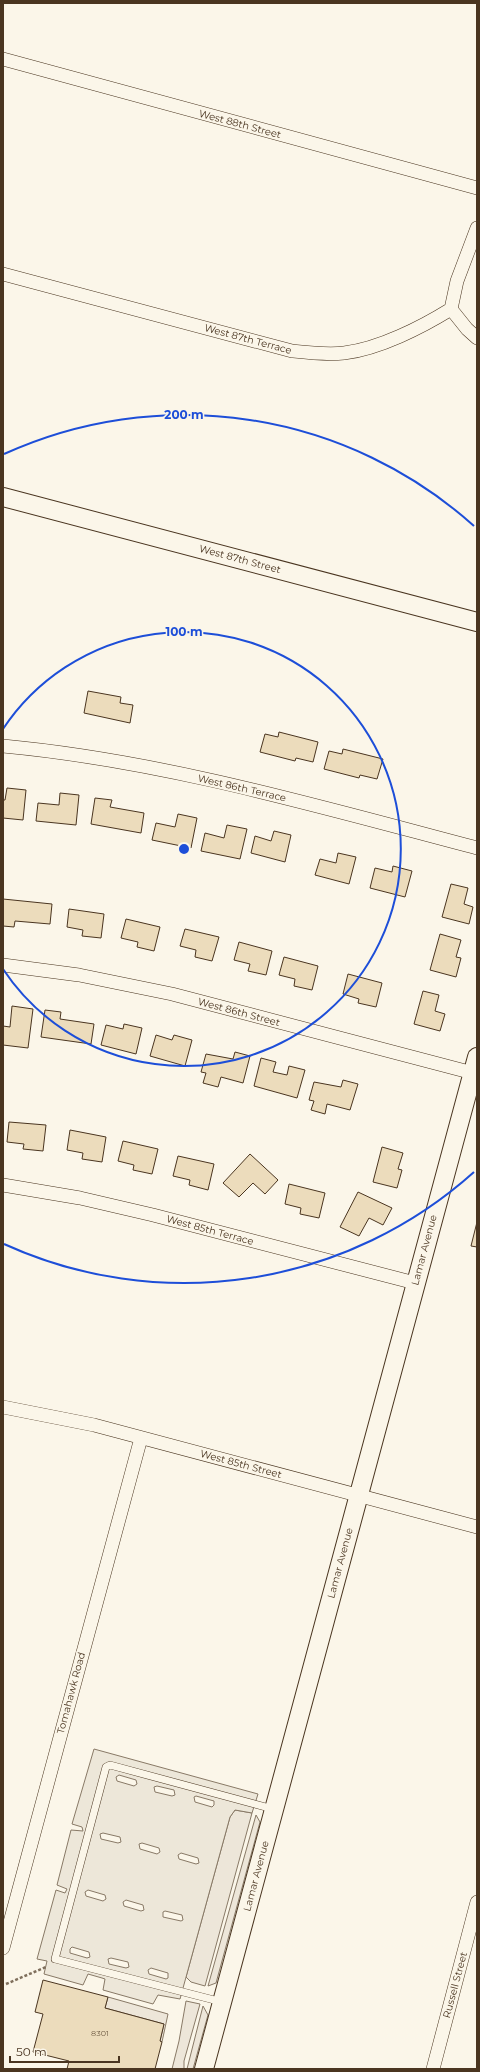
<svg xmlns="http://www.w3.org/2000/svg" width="480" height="2072" font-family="Montserrat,sans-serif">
	<rect width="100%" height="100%" fill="#fbf6e9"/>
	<!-- green -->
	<path fill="#ede6d9" stroke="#887966" d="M 235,1810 L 252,1813 L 205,1986 L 191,1982 L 186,1977 L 230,1817 Z
		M 256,1815 L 260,1822 L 216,1983 L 208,1986 Z
		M 108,1997 L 168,2014 L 162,2042 L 160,2041 L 164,2024 L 105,2008 Z
		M 186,2001 L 200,2004 L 184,2061 L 184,2069 L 172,2069 L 179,2041 Z
		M 203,2006 L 208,2015 L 193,2069 L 187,2069 Z"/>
	<!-- parking -->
	<path fill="#ede7d9" stroke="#887966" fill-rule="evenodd" d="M 94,1749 L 258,1794 L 252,1813 L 235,1810 L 230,1817 L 180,1999 L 158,1995 L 153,2004 L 103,1990 L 105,1979 L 102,1978 L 88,1974 L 83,1985 L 44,1974 L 47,1961 L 37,1959 L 56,1890 L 65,1893 L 67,1889 L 57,1885 L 71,1830 L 83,1831 L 82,1827 L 72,1824 ZM 119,1775 L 136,1780 L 137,1784 L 134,1786 L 117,1781 L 116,1777 ZM 157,1786 L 174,1790 L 175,1795 L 172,1796 L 155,1792 L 154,1787 ZM 196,1796 L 214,1801 L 214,1805 L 212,1807 L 195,1802 L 194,1797 ZM 103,1833 L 120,1837 L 121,1842 L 118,1843 L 101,1839 L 100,1834 ZM 142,1843 L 159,1848 L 160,1852 L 157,1854 L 140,1849 L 139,1844 ZM 181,1853 L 198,1858 L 199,1863 L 196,1864 L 179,1859 L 178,1855 ZM 88,1890 L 105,1895 L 106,1899 L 103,1901 L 86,1896 L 85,1892 ZM 126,1900 L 143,1905 L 144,1910 L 141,1911 L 124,1906 L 123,1902 ZM 165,1911 L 182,1915 L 183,1920 L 181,1921 L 163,1917 L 163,1912 ZM 72,1947 L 89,1952 L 90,1957 L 87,1958 L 70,1953 L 70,1949 ZM 111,1958 L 128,1962 L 129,1967 L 126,1968 L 109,1964 L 108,1959 ZM 151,1968 L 168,1973 L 168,1978 L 166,1979 L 149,1974 L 148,1970 Z"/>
	<!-- building -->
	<path fill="#ecdcbc" stroke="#4a3520" d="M 88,691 L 121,697 L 120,703 L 133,705 L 130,723 L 84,713 Z
		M 279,732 L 318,742 L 313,762 L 296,758 L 295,761 L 260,752 L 265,734 L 278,737 Z
		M 343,749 L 383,759 L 377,779 L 360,775 L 359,778 L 324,769 L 329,751 L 342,754 Z
		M 7,788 L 26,790 L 23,820 L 3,818 L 3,800 L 5,800 Z
		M 60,793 L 79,795 L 76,825 L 36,821 L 38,803 L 59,805 Z
		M 95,798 L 112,800 L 110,807 L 144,813 L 141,833 L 91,824 Z
		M 178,814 L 197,818 L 191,848 L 152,840 L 156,823 L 175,827 Z
		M 227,825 L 247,829 L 240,859 L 201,851 L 205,833 L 224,838 Z
		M 274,831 L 291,835 L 285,862 L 251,853 L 255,836 L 271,841 Z
		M 338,853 L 356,857 L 349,884 L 315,875 L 320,859 L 336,863 Z
		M 393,866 L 412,871 L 405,897 L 370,888 L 375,868 L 392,872 Z
		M 451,884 L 468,888 L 464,904 L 473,907 L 469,924 L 442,917 Z
		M 3,899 L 52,904 L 50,924 L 15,921 L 14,927 L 3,926 Z
		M 69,909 L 104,914 L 101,938 L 82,936 L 83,930 L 67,927 Z
		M 126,919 L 160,927 L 154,951 L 137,947 L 138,942 L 121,938 Z
		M 185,929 L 219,937 L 212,961 L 195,957 L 196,950 L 180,946 Z
		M 440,934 L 461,940 L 456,957 L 461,958 L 456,977 L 430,970 Z
		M 239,942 L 272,951 L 266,975 L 248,971 L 250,964 L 234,960 Z
		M 284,957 L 318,966 L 312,990 L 294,986 L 295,979 L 279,975 Z
		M 348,974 L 382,983 L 376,1007 L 358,1003 L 359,999 L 343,994 Z
		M 423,991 L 439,995 L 435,1011 L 445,1014 L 440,1031 L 414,1024 Z
		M 12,1006 L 33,1009 L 28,1048 L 3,1045 L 3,1026 L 10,1027 Z
		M 45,1010 L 61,1012 L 60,1019 L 94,1024 L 91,1044 L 41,1037 Z
		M 124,1024 L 142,1028 L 136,1054 L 101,1045 L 106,1025 L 123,1029 Z
		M 156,1035 L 172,1040 L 174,1035 L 192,1040 L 185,1066 L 150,1056 Z
		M 235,1052 L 250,1056 L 243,1083 L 221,1077 L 218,1087 L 203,1083 L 206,1073 L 201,1072 L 206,1054 L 233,1059 Z
		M 261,1058 L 276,1062 L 273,1072 L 287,1075 L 289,1066 L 305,1070 L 297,1098 L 254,1086 Z
		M 343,1080 L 358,1084 L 350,1110 L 327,1104 L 325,1114 L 311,1110 L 314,1101 L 309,1100 L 314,1082 L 341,1087 Z
		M 9,1122 L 46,1125 L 43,1151 L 23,1149 L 24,1144 L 7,1142 Z
		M 70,1130 L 106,1137 L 102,1162 L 82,1159 L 83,1153 L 67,1150 Z
		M 123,1141 L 158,1149 L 152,1174 L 133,1170 L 134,1165 L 118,1161 Z
		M 382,1147 L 403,1153 L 398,1169 L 402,1170 L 397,1188 L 373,1182 Z
		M 250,1154 L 278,1180 L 265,1194 L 253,1183 L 239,1197 L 223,1183 Z
		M 178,1156 L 214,1164 L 208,1190 L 189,1185 L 190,1180 L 173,1176 Z
		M 289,1184 L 325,1193 L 319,1218 L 300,1214 L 301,1208 L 285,1204 Z
		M 358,1192 L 392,1208 L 383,1225 L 369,1218 L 359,1236 L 340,1227 Z
		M 477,1222 L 477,1247 L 471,1246 Z
		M 43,1980 L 108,1997 L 105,2008 L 164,2024 L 160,2041 L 162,2042 L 155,2069 L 67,2069 L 69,2061 L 33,2052 L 43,2014 L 35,2012 Z"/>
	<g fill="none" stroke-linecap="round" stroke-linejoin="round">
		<defs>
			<path id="lane" d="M 222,2002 L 55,1959 L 106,1767 L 110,1765 L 273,1809"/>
			<path id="street" d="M 3,59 L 477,188
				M 3,274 L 292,351 C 310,353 327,355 344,353 C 379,349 422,327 451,309
				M 451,309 L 457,281 L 477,228
				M 451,309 L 467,329 L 477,338
				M 3,746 C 164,761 321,807 477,848
				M 3,965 L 79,975 L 172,994 L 473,1073
				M 3,1185 L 80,1198 L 153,1215 L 415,1283
				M 3,1407 L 94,1425 L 477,1527
				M 3,1948 L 141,1438
				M 433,2069 L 477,1902"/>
			<path id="secondary" d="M 3,497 L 477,622
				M 204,2069 L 477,1057"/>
		</defs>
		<!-- lane casing -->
		<use href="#lane" stroke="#4a3520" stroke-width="8"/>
		<!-- street casing -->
		<use href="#street" stroke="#4a3520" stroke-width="14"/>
		<!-- secondary casing -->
		<use href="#secondary" stroke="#4a3520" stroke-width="20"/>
		<!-- path -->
		<path stroke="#7f6f5c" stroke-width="2.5" stroke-dasharray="3 2" stroke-linecap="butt" d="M 6,1984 L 46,1967"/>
		<!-- lane -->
		<use href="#lane" stroke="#fbf6e9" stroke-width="7"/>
		<!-- street -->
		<use href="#street" stroke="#fbf6e9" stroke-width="13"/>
		<!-- secondary -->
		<use href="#secondary" stroke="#fbf6e9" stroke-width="18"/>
	</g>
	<!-- distance rings -->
	<g fill="none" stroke="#1d4ed8" stroke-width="2">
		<path d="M3 729A217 217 0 1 1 3 969"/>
		<path d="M474 1172A434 434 0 0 1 4 1244M4 454A434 434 0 0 1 474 526"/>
	</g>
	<g text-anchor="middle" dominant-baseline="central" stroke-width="3" stroke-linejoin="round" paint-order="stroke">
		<!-- number labels -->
		<g font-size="8" fill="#725f47">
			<text x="100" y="2033">8301</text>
		</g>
		<!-- street labels -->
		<g font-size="10" fill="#4a3520" stroke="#fbf6e9">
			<text transform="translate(240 124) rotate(15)">West 88th Street</text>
			<text transform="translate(248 339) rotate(15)">West 87th Terrace</text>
			<text transform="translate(240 559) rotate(15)">West 87th Street</text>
			<text transform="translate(242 788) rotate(13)">West 86th Terrace</text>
			<text transform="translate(239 1012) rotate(15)">West 86th Street</text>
			<text transform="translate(210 1230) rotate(15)">West 85th Terrace</text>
			<text transform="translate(424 1250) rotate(-75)">Lamar Avenue</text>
			<text transform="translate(241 1464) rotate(15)">West 85th Street</text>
			<text transform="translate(340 1563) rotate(-75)">Lamar Avenue</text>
			<text transform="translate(71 1693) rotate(-75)">Tomahawk Road</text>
			<text transform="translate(256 1876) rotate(-75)">Lamar Avenue</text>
			<text transform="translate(455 1985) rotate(-75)">Russell Street</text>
		</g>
	</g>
	<circle cx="184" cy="849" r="6" fill="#1d4ed8" stroke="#fbf6e9" stroke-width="2"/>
	<g font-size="12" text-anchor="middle" font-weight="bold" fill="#1d4ed8" stroke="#fbf6e9" stroke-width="3" stroke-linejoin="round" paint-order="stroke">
		<text x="184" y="419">200 m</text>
		<text x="184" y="636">100 m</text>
	</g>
	<!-- border -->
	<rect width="480" height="2072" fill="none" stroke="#4a3520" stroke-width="8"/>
	<!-- scale -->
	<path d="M10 2056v6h109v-6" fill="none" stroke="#4a3520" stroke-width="2"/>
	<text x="16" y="2056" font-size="12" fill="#4a3520" stroke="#fbf6e9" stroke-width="3" paint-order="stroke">50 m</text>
</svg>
